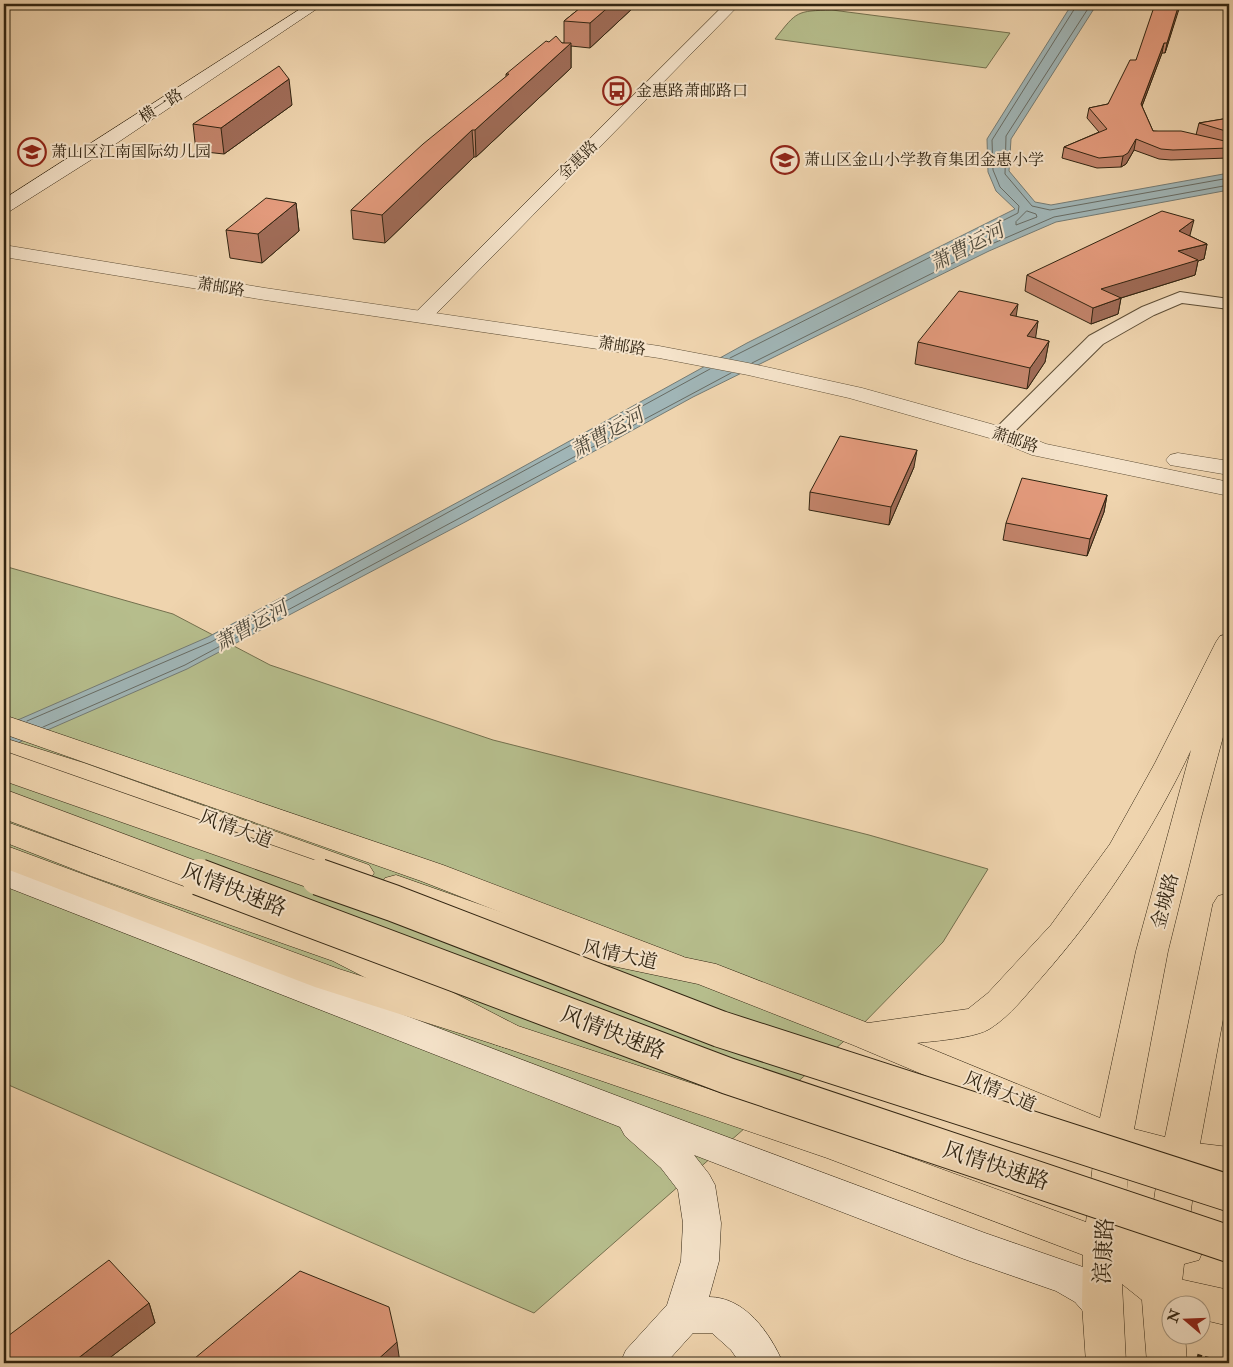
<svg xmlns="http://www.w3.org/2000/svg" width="1233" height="1367" font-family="'IM FELL Double Pica','Noto Serif SC',serif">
	<rect width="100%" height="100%" fill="#efd4ae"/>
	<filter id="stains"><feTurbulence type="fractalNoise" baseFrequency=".004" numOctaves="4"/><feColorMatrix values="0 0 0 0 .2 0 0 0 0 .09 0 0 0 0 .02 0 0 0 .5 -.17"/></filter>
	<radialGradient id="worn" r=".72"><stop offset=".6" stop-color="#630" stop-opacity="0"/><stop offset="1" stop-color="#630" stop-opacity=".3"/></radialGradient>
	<!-- green -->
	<path fill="#b6bd8c" stroke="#74704e" d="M 832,10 L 1010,33 L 986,68 L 775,39 C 797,11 796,11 832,10 Z
		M 4,566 L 173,614 L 270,665 L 493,740 L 869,835 L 988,869 L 943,942 L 859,1028 L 534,1313 L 4,1083 Z"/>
	<!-- water -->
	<path fill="#a0b5b6" stroke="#747b74" d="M 1072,4 L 1097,4 L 1011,139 L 1009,171 L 1035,202 L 1051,205 L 1229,173 L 1229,190 L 1056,222 L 989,251 L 693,397 L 467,521 L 187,669 L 4,749 L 4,726 L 208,637 L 499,480 L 747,343 L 1015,209 L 996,191 L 988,172 L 987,139 Z"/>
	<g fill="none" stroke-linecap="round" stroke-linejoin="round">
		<!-- shore -->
		<path stroke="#686c64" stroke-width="1" d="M 1091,4 L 1006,136 L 1005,174 L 1032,206 L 1050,210 L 1229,178
			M 1027,211 L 1036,214 L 1037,217 L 1016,225 L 1016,222 Z
			M 730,358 L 1018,213 L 1019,206 L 1000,187 L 993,170 L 992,140 L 1075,8 L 1075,4
			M 752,363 L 987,246 L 1054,217 L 1229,185
			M 27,721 L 211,642 L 710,369
			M 43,727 L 185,665 L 731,373"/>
		<defs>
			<path id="minor" d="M 1180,292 L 1229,299 L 1229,309 L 1182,303 L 1154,315 L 1103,344 L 1008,438 L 1001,440 L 994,438 L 991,434 L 994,430 L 1089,336 L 1142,307 Z"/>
			<path id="tertiary" d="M 4,245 L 265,288 L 659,346 L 748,363 L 862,388 L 1009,429 L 1046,444 L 1229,482 L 1229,496 L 1032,455 L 993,439 L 849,398 L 748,375 L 659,358 L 265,300 L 4,257 Z
				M 1178,453 L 1229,461 L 1229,475 L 1170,465 L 1166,460 L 1170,455 Z"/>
			<path id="secondary" d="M 308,4 L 324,4 L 105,151 L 10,211 L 4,212 L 4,199 Z
				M 725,4 L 740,4 L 430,320 L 423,322 L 416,320 L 413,316 L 416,312 Z
				M 4,863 L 636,1103 L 985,1233 L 1083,1267 L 1103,1278 L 1116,1291 L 1122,1304 L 1116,1317 L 1102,1322 L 1088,1317 L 1075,1302 L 1056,1291 L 964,1259 L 694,1155 L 709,1174 L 715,1185 L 721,1223 L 719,1261 L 709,1297 C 745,1297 770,1333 783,1363 L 740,1363 L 731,1350 L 712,1333 L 693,1333 L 666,1363 L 620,1363 L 626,1350 L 667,1305 L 681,1261 L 683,1223 L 678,1190 L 661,1168 L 625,1136 L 620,1127 L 4,886 Z"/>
			<path id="primary" d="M 1229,634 L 1229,715 L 1201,818 L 1168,951 L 1134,1129 L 1165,1137 L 1213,904 L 1218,896 L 1229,893 L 1229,987 L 1199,1149 L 1210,1154 L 1216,1165 L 1210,1176 L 1195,1180 L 1188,1232 L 1199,1236 L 1204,1248 L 1199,1260 L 1184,1264 L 1182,1282 L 1208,1291 L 1214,1304 L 1208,1317 L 1200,1319 L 1200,1304 L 1170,1304 L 1170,1334 L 1185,1334 L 1187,1363 L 1147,1363 L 1142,1300 L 1122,1284 L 1126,1363 L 1086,1363 L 1082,1304 L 1083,1255 L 827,1158 L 494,1044 L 333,961 L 91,876 L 4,842 L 4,821 L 113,860 L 357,943 L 518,1026 L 851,1136 L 1086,1222 L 1095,1147 L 853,1045 L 698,984 L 546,952 L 385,894 L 380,886 L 385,878 L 396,875 L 550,929 L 716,964 L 868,1023 L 968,1009 L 988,993 L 1051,925 L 1110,844 L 1155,763 L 1216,642 L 1220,636 ZM 1191,750 L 1136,951 L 1100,1118 L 917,1043 C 935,1041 977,1038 991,1028 C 1011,1015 1026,995 1042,977 C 1102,909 1152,832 1191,750 ZM 1130,1158 L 1159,1166 L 1150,1227 L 1123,1228 Z
				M 4,738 L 84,763 L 369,865 L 374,873 L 369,881 L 358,884 L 347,881 L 64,777 L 4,757 Z"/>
			<path id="trunk" d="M 4,715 L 443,865 L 684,957 L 689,966 L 684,975 L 672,978 L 660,975 L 421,881 L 4,734 Z
				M 4,845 L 339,969 L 518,1026 L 523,1035 L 518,1044 L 506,1048 L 315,987 L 4,868 Z
				M 1179,1141 L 1229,1147 L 1229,1177 L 1179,1171 L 1166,1167 L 1161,1156 L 1166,1145 Z
				M 1161,1275 L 1229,1290 L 1229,1326 L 1200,1319 L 1200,1304 L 1170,1304 L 1170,1312 L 1147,1304 L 1141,1292 L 1147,1280 Z"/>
		</defs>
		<!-- minor casing -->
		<use href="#minor" stroke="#605038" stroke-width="2"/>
		<!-- tertiary casing -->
		<use href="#tertiary" stroke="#605038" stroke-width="1"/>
		<!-- secondary casing -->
		<use href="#secondary" stroke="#312411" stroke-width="1"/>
		<!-- primary casing -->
		<use href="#primary" stroke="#312411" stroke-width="1"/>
		<!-- trunk casing -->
		<use href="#trunk" stroke="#312411" stroke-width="1"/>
		<!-- path -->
		<path stroke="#312411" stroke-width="4.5" stroke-dasharray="5 3" stroke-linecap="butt" d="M 1197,1356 L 1223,1363"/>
		<!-- minor -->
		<use href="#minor" fill="#f5e3ca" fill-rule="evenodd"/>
		<!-- tertiary -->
		<use href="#tertiary" fill="#f5e3ca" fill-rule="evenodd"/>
		<!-- secondary -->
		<use href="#secondary" fill="#f5e3ca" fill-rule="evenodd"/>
		<!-- primary -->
		<use href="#primary" fill="#efd4ae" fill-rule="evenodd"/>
		<!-- trunk -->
		<use href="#trunk" fill="#efd4ae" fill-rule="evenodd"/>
		<defs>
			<path id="trunk-bridge-far1" d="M 4,766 L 323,878
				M 4,804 L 202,878"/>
			<path id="trunk-bridge" d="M 199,877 L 728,1076 L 1229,1244
				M 319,877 L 393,903 L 720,1029 L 1229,1193"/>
		</defs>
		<!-- trunk-bridge-far1 casing -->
		<use href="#trunk-bridge-far1" stroke="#312411" stroke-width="29" stroke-linecap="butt"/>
		<!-- trunk-bridge casing -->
		<use href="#trunk-bridge" stroke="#312411" stroke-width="38" stroke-linecap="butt"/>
		<!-- trunk-bridge-far1 -->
		<use href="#trunk-bridge-far1" stroke="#efd4ae" stroke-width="28"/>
		<!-- trunk-bridge -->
		<use href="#trunk-bridge" stroke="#efd4ae" stroke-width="36"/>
	</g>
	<!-- wall -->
	<path fill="#c4856c" stroke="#312411" d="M 585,4 L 647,4 L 643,8 L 634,7 L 590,48 L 571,46 L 571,68 L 476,157 L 474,157 L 385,243 L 353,239 L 351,210 L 506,77 L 506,74 L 562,43 L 564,43 L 564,21 Z
		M 1180,4 L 1165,53 L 1162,53 L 1142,106 L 1153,131 L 1196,135 L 1199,123 L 1229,118 L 1229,152 L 1228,158 L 1171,160 L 1159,159 L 1134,150 L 1126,164 L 1121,167 L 1097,168 L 1062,158 L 1064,147 L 1099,132 L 1087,118 L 1089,108 L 1108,104 L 1136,60 Z
		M 292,105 L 224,154 L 196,151 L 193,124 Z
		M 296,203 L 299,231 L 262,263 L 230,258 L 226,230 Z
		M 1190,235 L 1190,236 L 1207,244 L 1204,259 L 1198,261 L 1195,275 L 1121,298 L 1118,314 L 1091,324 L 1025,291 L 1027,275 Z
		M 1016,317 L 1038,321 L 1035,338 L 1049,341 L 1045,362 L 1027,389 L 915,364 L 918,342 Z
		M 914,467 L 889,525 L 809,510 L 810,492 Z
		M 1107,495 L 1104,512 L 1087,556 L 1003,540 L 1006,523 Z
		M 149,1303 L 155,1323 L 103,1363 L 4,1363 L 4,1339 Z"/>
	<!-- shaded-wall -->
	<path fill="#a06c58" stroke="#312411" d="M 612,4 L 634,4 L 634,7 L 590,48 L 590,23 Z
		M 1179,4 L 1180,4 L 1180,6 L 1165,53 L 1167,43 Z
		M 571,43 L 571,68 L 476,157 L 475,130 Z
		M 1164,43 L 1162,53 L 1139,114 L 1141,104 Z
		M 289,79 L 292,105 L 224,154 L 221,128 Z
		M 472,130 L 474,157 L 385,243 L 382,215 Z
		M 1136,139 L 1134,150 L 1126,164 L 1121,167 L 1123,156 Z
		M 296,203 L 299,231 L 262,263 L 258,234 Z
		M 1194,220 L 1190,235 L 1176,246 L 1179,231 Z
		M 1207,244 L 1204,259 L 1198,261 L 1195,275 L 1098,305 L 1101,289 L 1178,251 Z
		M 1121,298 L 1118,314 L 1091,324 L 1093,308 Z
		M 1018,304 L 1015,324 L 1010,315 Z
		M 1038,321 L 1035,342 L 1027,336 Z
		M 1049,341 L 1045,362 L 1027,389 L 1030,368 Z
		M 917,450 L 914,467 L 889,525 L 891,507 Z
		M 1107,495 L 1104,512 L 1087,556 L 1090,539 Z
		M 149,1303 L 155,1323 L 103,1363 L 72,1363 Z
		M 397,1342 L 400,1363 L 374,1363 Z"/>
	<!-- building -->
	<path fill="#e49b7d" stroke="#312411" d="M 585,4 L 612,4 L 590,23 L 564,21 Z
		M 1155,4 L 1179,4 L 1167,43 L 1164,43 L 1141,104 L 1153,131 L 1181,131 L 1229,142 L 1229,148 L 1173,150 L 1161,149 L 1136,139 L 1128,153 L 1123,156 L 1099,158 L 1064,147 L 1107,129 L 1089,108 L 1108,104 L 1130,60 L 1136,60 Z
		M 556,36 L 562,43 L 571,43 L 475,130 L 472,130 L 382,215 L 351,210 L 423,144 L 509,74 L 506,74 L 546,41 L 549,42 Z
		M 279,66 L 289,79 L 221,128 L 193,124 Z
		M 1229,118 L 1229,132 L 1199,123 Z
		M 266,198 L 296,203 L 258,234 L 226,230 Z
		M 1162,211 L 1194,220 L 1179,231 L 1207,244 L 1178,251 L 1198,260 L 1101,289 L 1121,298 L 1093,308 L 1027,275 Z
		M 959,291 L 1018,304 L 1010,315 L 1038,321 L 1027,336 L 1049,341 L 1030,368 L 918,342 Z
		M 840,436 L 917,450 L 891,507 L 810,492 Z
		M 1022,478 L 1107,495 L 1090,539 L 1006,523 Z
		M 109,1260 L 149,1303 L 72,1363 L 13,1363 L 4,1352 L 4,1339 Z
		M 300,1271 L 389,1307 L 397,1342 L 374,1363 L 189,1363 Z"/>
	<!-- icons -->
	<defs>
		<symbol id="bus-ring" viewBox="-11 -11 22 22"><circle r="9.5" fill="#f5e3ca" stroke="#8f2418" stroke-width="1.5"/><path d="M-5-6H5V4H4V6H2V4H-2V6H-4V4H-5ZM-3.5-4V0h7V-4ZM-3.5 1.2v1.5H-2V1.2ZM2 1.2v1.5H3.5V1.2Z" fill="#8f2418"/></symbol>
		<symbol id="school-ring" viewBox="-11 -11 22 22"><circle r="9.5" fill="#f5e3ca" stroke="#8f2418" stroke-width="1.5"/><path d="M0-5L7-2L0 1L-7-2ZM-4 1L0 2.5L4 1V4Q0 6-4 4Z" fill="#8f2418"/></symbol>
	</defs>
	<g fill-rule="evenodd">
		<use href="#bus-ring" x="601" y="75" width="32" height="32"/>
		<use href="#school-ring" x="16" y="136" width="32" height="32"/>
		<use href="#school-ring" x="769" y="144" width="32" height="32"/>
	</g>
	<g text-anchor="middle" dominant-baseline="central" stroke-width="4" stroke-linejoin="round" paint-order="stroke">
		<!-- far-poi labels -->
		<g font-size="16" fill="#312411" stroke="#f5e3ca" text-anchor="start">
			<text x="636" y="91">金惠路萧邮路口</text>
			<text x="51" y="152">萧山区江南国际幼儿园</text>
			<text x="804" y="160">萧山区金山小学教育集团金惠小学</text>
		</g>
		<!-- far-street labels -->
		<g font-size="16" fill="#312411" stroke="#f5e3ca">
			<text transform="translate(161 106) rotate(-33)">横一路</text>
			<text transform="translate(578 160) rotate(-45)">金惠路</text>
			<text transform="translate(221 287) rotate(9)">萧邮路</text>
			<text transform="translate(622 346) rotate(9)">萧邮路</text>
			<text transform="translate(1015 440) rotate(19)">萧邮路</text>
		</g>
		<!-- street labels -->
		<g font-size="19" fill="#312411" stroke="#f5e3ca">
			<text transform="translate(236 829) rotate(20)">风情大道</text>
			<text transform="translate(1165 901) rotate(-75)">金城路</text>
			<text transform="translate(620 955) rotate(12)">风情大道</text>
			<text transform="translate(1000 1092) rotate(22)">风情大道</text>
		</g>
		<!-- water labels -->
		<g font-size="20" font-style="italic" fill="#4d483a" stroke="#f5e3ca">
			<text transform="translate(967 247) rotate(-27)">萧曹运河</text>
			<text transform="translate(607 433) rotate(-29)">萧曹运河</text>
			<text transform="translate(251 626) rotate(-29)">萧曹运河</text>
		</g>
		<!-- near-street labels -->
		<g font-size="22" fill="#312411" stroke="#f5e3ca">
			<text transform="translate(234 890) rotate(21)">风情快速路</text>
			<text transform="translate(613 1033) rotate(21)">风情快速路</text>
			<text transform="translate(996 1166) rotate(18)">风情快速路</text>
			<text transform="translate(1104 1251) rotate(-87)">滨康路</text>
		</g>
	</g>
	<!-- margin -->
	<rect width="1233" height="1367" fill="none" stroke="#efd4ae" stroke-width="20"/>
	<rect x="5" y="5" width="1223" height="1357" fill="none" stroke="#312411" stroke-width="2.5"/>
	<rect x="10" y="10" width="1213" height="1347" fill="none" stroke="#312411"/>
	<!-- north arrow -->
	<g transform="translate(1186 1320) rotate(289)"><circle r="24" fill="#f5e3ca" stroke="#a79780"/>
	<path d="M0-4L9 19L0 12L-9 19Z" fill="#8f2418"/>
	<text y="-8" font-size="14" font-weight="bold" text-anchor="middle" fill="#312411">N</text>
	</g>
	<rect width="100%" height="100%" filter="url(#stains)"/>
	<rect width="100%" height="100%" fill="url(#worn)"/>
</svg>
